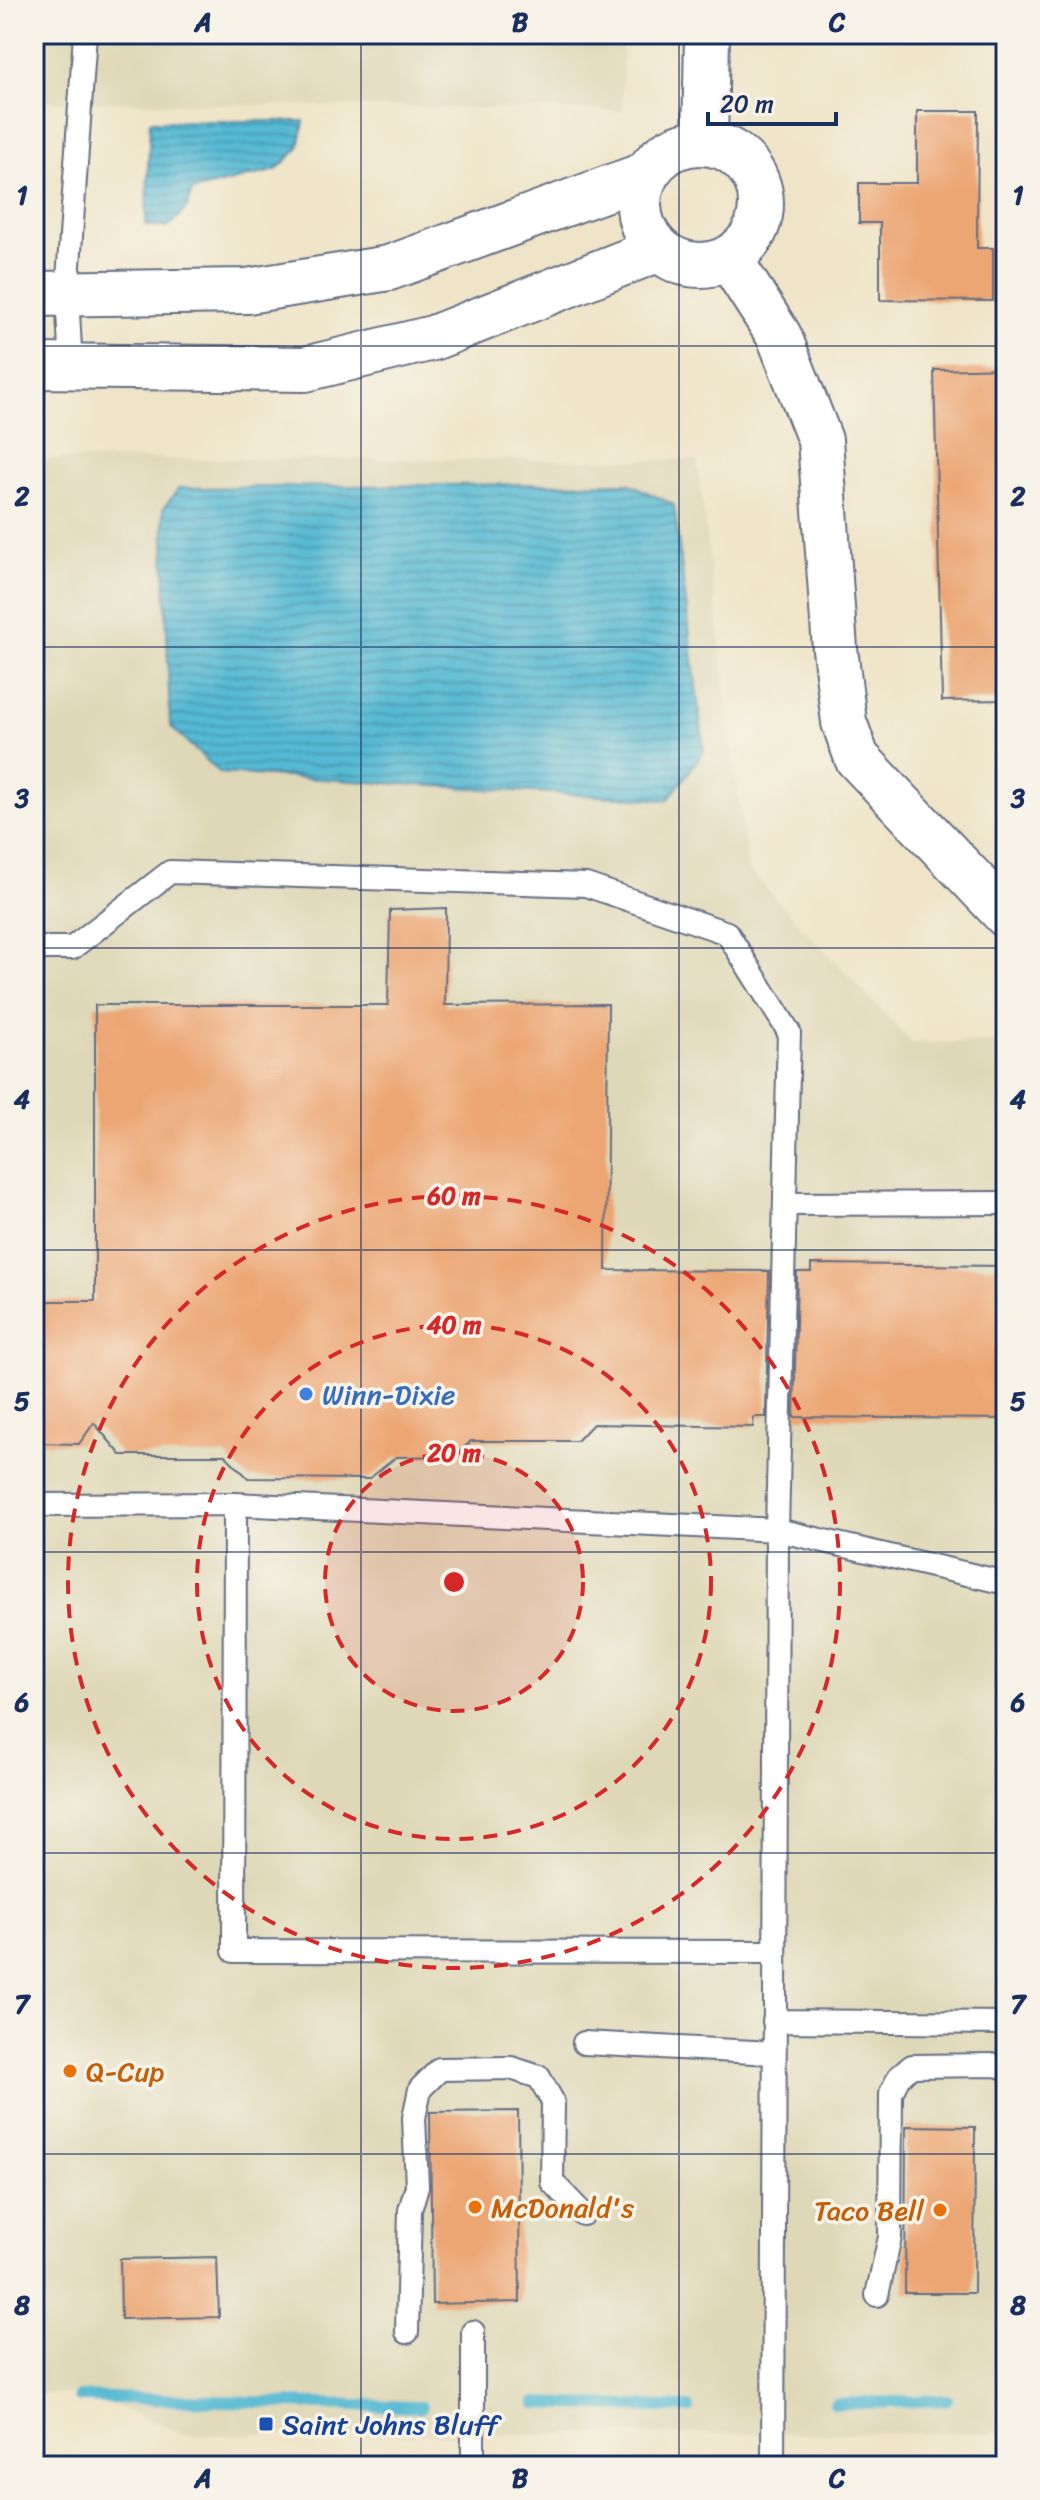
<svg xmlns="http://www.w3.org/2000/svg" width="1040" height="2500" font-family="Sriracha,sans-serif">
	<defs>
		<pattern id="water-rules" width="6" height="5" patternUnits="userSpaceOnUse" patternTransform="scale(2)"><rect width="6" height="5" fill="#55b9d3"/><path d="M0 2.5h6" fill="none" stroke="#4697ae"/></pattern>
	</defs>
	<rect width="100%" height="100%" fill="#f7f3e8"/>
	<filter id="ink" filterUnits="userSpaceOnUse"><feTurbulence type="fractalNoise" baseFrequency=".0125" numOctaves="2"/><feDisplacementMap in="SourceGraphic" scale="16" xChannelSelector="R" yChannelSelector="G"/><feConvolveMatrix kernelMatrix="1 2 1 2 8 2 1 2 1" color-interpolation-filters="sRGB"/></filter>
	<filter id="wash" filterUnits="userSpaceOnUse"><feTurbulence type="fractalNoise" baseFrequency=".006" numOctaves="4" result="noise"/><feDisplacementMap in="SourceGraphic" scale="32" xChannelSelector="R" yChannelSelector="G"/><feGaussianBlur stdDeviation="1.8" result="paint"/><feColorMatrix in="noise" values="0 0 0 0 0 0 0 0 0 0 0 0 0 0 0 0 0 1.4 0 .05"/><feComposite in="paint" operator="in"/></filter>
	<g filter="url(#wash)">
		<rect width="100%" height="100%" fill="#efe4c7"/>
		<!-- built -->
		<path fill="#dfd8b8" d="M 34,34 L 623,34 L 622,111 L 34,101 Z
			M 34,459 L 697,460 L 748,869 L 912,1043 L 1006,1042 L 1006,2433 L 186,2435 L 85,2394 L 34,2394 Z"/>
		<!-- water -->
		<path fill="url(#water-rules)" stroke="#387498" stroke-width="2" d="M 150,121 L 304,121 L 299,148 L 276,170 L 192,191 L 187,208 L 167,228 L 146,225 Z
			M 628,483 L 674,505 L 704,751 L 668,800 L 220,773 L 170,726 L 163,509 L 179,488 Z"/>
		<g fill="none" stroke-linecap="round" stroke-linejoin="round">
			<!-- stream -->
			<path stroke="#55b9d3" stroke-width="12" d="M 79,2397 L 421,2407
				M 536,2403 L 689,2408
				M 835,2404 L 947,2400"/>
		</g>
		<g id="blocks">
			<!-- building -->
			<path fill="#eca673" d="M 917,111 L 978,111 L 977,248 L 993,248 L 993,301 L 880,300 L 880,223 L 859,223 L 859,183 L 917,183 Z
				M 1006,368 L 1006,700 L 942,701 L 934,370 Z
				M 446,908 L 445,1005 L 608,1004 L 606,1270 L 769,1271 L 766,1417 L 754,1417 L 753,1427 L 593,1424 L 577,1441 L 471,1441 L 455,1456 L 396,1457 L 369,1479 L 248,1478 L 225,1455 L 121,1455 L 94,1423 L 79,1444 L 34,1443 L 34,1301 L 95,1301 L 95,1005 L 388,1005 L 390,910 Z
				M 811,1264 L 1006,1266 L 1006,1419 L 794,1417 L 797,1272 L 811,1272 Z
				M 518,2111 L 520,2302 L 432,2304 L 430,2112 Z
				M 906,2126 L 975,2127 L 974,2293 L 905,2293 Z
				M 217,2257 L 219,2317 L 121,2319 L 120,2259 Z"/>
		</g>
	</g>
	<g filter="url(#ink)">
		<use href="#blocks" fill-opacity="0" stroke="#656e83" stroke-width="2"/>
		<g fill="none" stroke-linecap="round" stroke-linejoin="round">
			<defs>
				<path id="service" d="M 71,367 L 67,294 L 85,34
					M 34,948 L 72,948 L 170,872 L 586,885 L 727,933 L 789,1032 L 777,1530 L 773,2466
					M 785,1204 L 1006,1203
					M 235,1504 L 234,1951 L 775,1952
					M 34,1505 L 235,1504 L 777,1530 L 1006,1583
					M 774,2021 L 1006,2023
					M 584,2043 L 773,2053
					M 877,2295 L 890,2237 L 891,2093 L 899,2077 L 912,2066 L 995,2065 L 1006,2068
					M 407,2332 L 410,2210 L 417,2186 L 414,2118 L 420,2089 L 440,2069 L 511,2068 L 539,2077 L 553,2102 L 552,2182 L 583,2214
					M 473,2332 L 473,2466"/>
				<path id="minor" d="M 705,143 L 707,34
					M639 204a61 61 0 1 1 122 0a61 61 0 1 1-122 0Z
					M 729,258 L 779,336 L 820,440 L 835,649 L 844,722 L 857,758 L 1006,915
					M 34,294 L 247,291 L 389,268 L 647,174
					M 34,366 L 305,369 L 433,338 L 659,249"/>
			</defs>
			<!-- service casing -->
			<use href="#service" stroke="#656e83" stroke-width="26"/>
			<!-- minor casing -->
			<use href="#minor" stroke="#656e83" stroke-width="48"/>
			<!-- service -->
			<use href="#service" stroke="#fff" stroke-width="22"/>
			<!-- minor -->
			<use href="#minor" stroke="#fff" stroke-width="44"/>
		</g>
	</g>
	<!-- grid -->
	<path fill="none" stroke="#1b2f5e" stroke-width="2" stroke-opacity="0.55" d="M 361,34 L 361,2466M 679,34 L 679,2466M 34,346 L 1006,346M 34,647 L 1006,647M 34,948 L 1006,948M 34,1250 L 1006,1250M 34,1552 L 1006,1552M 34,1853 L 1006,1853M 34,2154 L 1006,2154"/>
	<!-- distance rings -->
	<circle cx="454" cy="1582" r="129" fill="#d62828" fill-opacity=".12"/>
	<g fill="none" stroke="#d62828" stroke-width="4" stroke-dasharray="14 10">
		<circle cx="454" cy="1582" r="129"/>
		<circle cx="454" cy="1582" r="257"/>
		<circle cx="454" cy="1582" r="386"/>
	</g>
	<!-- markers -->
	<circle fill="#3f7fe0" stroke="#f7f3e8" stroke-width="3" cx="306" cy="1394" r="8"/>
	<g fill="#e8710a" stroke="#f7f3e8" stroke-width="3">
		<circle cx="70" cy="2071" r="8"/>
		<circle cx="475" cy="2207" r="8"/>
		<circle cx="940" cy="2210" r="8"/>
	</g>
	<rect fill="#1a4fb4" stroke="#f7f3e8" stroke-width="3" x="258" y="2416" width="16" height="16" rx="4"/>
	<g text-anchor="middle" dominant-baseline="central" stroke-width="7" stroke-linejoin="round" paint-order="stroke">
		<!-- shop labels -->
		<g font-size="28" fill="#366cbe" stroke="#f7f3e8" text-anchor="start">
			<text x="322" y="1394">Winn-Dixie</text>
		</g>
		<!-- food labels -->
		<g font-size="28" fill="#c56008" stroke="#f7f3e8" text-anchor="start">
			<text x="86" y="2071">Q-Cup</text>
			<text x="491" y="2207">McDonald's</text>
			<text x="924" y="2210" text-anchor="end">Taco Bell</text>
		</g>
		<!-- transit labels -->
		<g font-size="28" fill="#164399" stroke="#f7f3e8" text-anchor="start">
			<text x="282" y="2424">Saint Johns Bluff</text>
		</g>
	</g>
	<circle cx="454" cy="1582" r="12" fill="#d62828" stroke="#f7f3e8" stroke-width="4"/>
	<g font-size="24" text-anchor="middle" font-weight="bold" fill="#d62828" stroke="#f7f3e8" stroke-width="7" stroke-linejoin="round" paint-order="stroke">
		<text x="454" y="1204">60 m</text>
		<text x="454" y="1333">40 m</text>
		<text x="454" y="1461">20 m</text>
	</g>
	<!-- margin -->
	<rect width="1040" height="2500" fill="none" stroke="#f7f3e8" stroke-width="88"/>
	<!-- scale -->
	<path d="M708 112v12h128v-12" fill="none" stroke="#1b2f5e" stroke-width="4"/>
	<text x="720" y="112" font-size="24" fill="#1b2f5e" stroke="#f7f3e8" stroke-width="6" paint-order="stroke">20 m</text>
	<rect x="44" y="44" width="952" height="2412" fill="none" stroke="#1b2f5e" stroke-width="3"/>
	<g font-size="26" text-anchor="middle" font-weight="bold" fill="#1b2f5e">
		<text x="203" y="31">A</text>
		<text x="520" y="31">B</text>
		<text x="837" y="31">C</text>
		<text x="22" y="204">1</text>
		<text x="1018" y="204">1</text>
		<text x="22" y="505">2</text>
		<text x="1018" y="505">2</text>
		<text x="22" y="807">3</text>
		<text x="1018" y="807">3</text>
		<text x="22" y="1108">4</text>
		<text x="1018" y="1108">4</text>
		<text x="22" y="1410">5</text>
		<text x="1018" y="1410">5</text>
		<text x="22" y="1711">6</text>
		<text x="1018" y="1711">6</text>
		<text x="22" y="2013">7</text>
		<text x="1018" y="2013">7</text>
		<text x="22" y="2314">8</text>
		<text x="1018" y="2314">8</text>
		<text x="203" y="2487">A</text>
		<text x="520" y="2487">B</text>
		<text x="837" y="2487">C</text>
	</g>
</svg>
